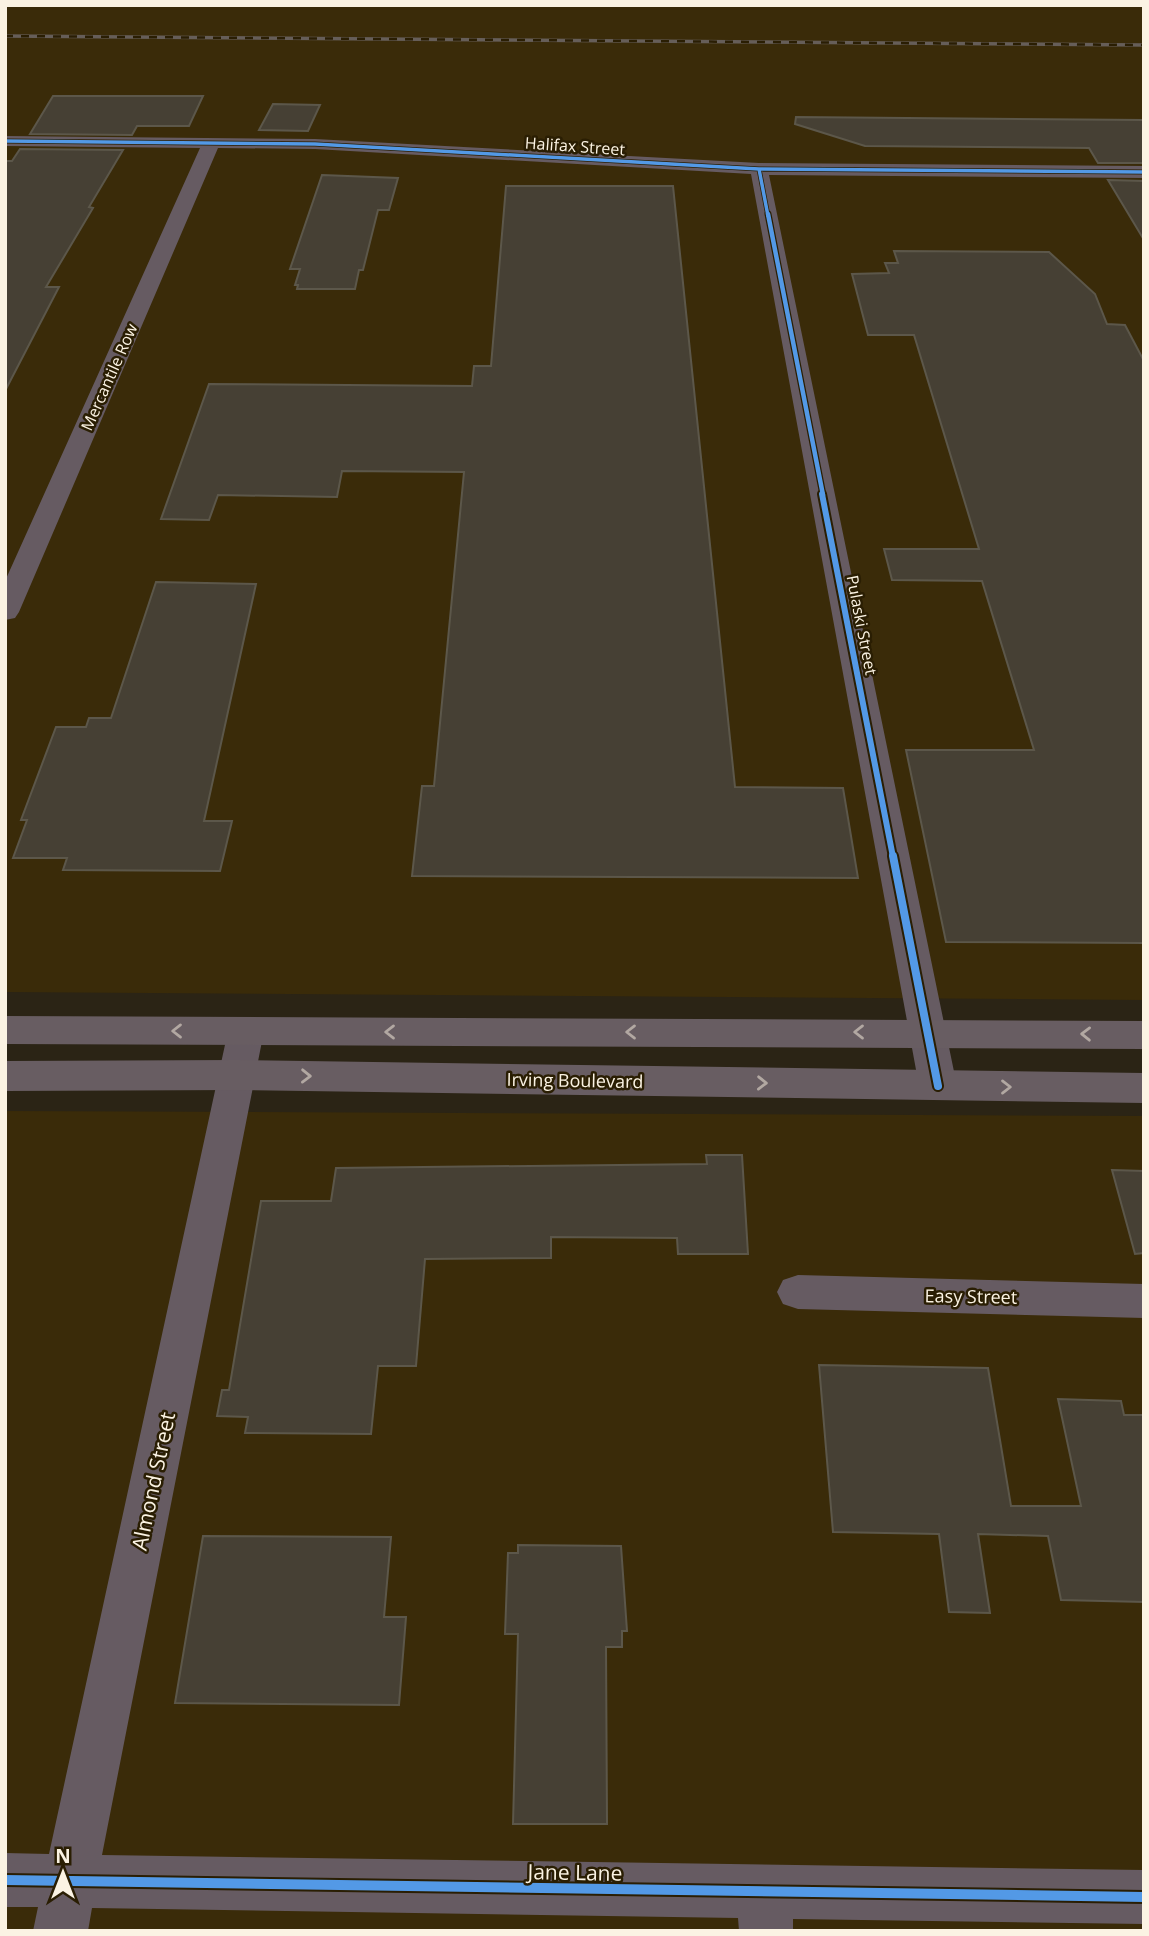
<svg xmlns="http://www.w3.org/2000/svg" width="1149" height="1936" font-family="'Open Sans',sans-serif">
	<rect width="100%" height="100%" fill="#2b2415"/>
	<!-- built -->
	<path fill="#3a2b09" d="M 5,5 L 1144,5 L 1144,1000 L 5,992 Z
		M 5,1111 L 1144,1116 L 1144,1931 L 5,1931 Z"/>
	<!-- building -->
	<path fill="#464034" stroke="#5c574a" stroke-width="2" d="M 53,96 L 203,96 L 189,126 L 137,126 L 132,135 L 30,134 Z
		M 273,104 L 320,105 L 308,131 L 259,130 Z
		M 796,117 L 1144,120 L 1144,163 L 1098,163 L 1089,148 L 865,146 L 795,124 Z
		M 20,149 L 123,150 L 89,207 L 93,208 L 46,287 L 59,287 L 5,391 L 5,161 L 12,161 Z
		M 322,175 L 398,178 L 389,210 L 378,210 L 363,270 L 359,270 L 355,289 L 297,289 L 298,285 L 295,285 L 300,269 L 290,269 Z
		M 1108,180 L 1144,181 L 1144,240 Z
		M 506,186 L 673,186 L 735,787 L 843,788 L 858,878 L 412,876 L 422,786 L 434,786 L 464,472 L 342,471 L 337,497 L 218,495 L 209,520 L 161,519 L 209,384 L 472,386 L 474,366 L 491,366 Z
		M 894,251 L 1049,252 L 1095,294 L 1107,324 L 1125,325 L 1144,361 L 1144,943 L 946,942 L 906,750 L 1034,750 L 982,581 L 892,580 L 884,549 L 979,549 L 914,335 L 868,335 L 852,274 L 889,273 L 885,263 L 898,263 Z
		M 156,582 L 256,584 L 204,821 L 232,821 L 220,871 L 63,870 L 67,858 L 13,858 L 27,820 L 21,820 L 56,727 L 86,727 L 89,718 L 111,718 Z
		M 706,1155 L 742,1155 L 748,1254 L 678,1254 L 677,1238 L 551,1237 L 551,1258 L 425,1259 L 416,1366 L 378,1366 L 371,1434 L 245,1433 L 248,1417 L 217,1416 L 222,1390 L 229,1390 L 261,1201 L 331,1201 L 336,1168 L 707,1164 Z
		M 1112,1170 L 1144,1171 L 1144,1253 L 1135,1254 Z
		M 819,1365 L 988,1368 L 1011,1506 L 1081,1506 L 1058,1399 L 1121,1401 L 1124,1415 L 1144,1415 L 1144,1602 L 1061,1600 L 1048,1536 L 978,1534 L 990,1613 L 949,1612 L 939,1534 L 833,1532 Z
		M 203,1536 L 391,1537 L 384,1617 L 406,1617 L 399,1705 L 175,1703 Z
		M 518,1545 L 621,1546 L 627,1631 L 622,1631 L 622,1647 L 606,1647 L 607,1824 L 513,1824 L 518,1634 L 505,1634 L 508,1553 L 518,1553 Z"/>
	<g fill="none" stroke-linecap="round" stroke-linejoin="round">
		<!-- minor -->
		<path fill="#665b62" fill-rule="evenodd" d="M 5,136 L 315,139 L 759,163 L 1144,166 L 1144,178 L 769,175 L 957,1086 L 951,1096 L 938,1100 L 925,1096 L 919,1086 L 751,174 L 315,149 L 218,148 L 19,612 L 15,618 L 5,620 L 5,581 L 200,148 L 5,146 Z
			M 246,1018 L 259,1022 L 264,1031 L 102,1855 L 1144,1870 L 1144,1924 L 793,1919 L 793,1931 L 739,1931 L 738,1918 L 92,1908 L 88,1931 L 33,1931 L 38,1907 L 5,1907 L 5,1853 L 49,1854 L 228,1031 L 233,1022 Z
			M 798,1275 L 1144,1284 L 1144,1318 L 798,1309 L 783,1304 L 777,1292 L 783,1280 Z"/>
		<!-- secondary -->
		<path fill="#685d62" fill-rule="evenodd" d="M 5,1016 L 1144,1021 L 1144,1049 L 5,1044 Z
			M 237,1060 L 1144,1073 L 1144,1103 L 237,1090 L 5,1091 L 5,1061 Z"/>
		<defs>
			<path id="rail" d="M 5,36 L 1144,45"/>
		</defs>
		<!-- rail casing -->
		<use href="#rail" stroke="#665e59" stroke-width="3.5"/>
		<!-- rail -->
		<use href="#rail" stroke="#2a1e03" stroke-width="2.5" stroke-dasharray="8" stroke-linecap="butt"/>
		<defs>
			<path id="cycleway-far4" d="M 5,141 L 315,144 L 759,169 L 1144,172
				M 759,169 L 768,216"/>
			<path id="cycleway-far3" d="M 768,214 L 823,495"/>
			<path id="cycleway-far2" d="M 822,494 L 893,857"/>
			<path id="cycleway-far1" d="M 893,856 L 938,1086"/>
			<path id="cycleway" d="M 5,1880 L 1144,1897"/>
		</defs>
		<!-- cycleway-far4 casing -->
		<use href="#cycleway-far4" stroke="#2a1e03" stroke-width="5"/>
		<!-- cycleway-far3 casing -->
		<use href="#cycleway-far3" stroke="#2a1e03" stroke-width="7"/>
		<!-- cycleway-far2 casing -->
		<use href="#cycleway-far2" stroke="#2a1e03" stroke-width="10"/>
		<!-- cycleway-far1 casing -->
		<use href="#cycleway-far1" stroke="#2a1e03" stroke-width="12"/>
		<!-- cycleway casing -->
		<use href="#cycleway" stroke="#2a1e03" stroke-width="14"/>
		<!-- cycleway-far4 -->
		<use href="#cycleway-far4" stroke="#5399e6" stroke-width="3.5"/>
		<!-- cycleway-far3 -->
		<use href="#cycleway-far3" stroke="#5399e6" stroke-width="4.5"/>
		<!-- cycleway-far2 -->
		<use href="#cycleway-far2" stroke="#5399e6" stroke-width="6"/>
		<!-- cycleway-far1 -->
		<use href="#cycleway-far1" stroke="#5399e6" stroke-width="8"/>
		<!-- cycleway -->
		<use href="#cycleway" stroke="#5399e6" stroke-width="10"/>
	</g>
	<!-- one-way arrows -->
	<defs><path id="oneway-chevron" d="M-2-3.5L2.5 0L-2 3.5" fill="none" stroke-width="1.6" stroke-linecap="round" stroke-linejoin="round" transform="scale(1.75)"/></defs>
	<g stroke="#b2a8a2">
		<use href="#oneway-chevron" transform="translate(177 1031) rotate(-180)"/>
		<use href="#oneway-chevron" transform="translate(390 1032) rotate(-180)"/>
		<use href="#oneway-chevron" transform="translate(631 1032) rotate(-180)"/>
		<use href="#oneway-chevron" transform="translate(859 1032) rotate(180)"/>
		<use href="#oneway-chevron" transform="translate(1086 1034) rotate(-179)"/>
		<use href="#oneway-chevron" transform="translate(306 1076) rotate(1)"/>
		<use href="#oneway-chevron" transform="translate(762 1083) rotate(1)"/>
		<use href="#oneway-chevron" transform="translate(1006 1087)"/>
	</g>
	<g text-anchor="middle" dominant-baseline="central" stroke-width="5" stroke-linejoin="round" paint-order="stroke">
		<!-- far-street labels -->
		<g font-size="16" fill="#fbf3e3" stroke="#2a1e03">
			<text transform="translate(575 146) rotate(4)">Halifax Street</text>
			<text transform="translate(109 377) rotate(-66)">Mercantile Row</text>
			<text transform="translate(862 625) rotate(79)">Pulaski Street</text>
		</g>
		<!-- street labels -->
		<g font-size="18" fill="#fbf3e3" stroke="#2a1e03">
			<text transform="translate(575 1080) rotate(1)">Irving Boulevard</text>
			<text transform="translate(971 1296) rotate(1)">Easy Street</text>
		</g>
		<!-- near-street labels -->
		<g font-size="21" fill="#fbf3e3" stroke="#2a1e03">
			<text transform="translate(153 1481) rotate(-78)">Almond Street</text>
			<text transform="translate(575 1872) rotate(1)">Jane Lane</text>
		</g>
	</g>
	<!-- border -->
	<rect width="1149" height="1936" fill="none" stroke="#fbf3e3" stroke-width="14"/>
	<!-- north arrow -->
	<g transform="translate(63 1873)" stroke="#2a1e03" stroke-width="5" paint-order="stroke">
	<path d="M0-5L12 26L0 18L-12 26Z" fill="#fbf3e3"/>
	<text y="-10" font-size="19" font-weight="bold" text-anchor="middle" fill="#fbf3e3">N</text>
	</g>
</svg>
